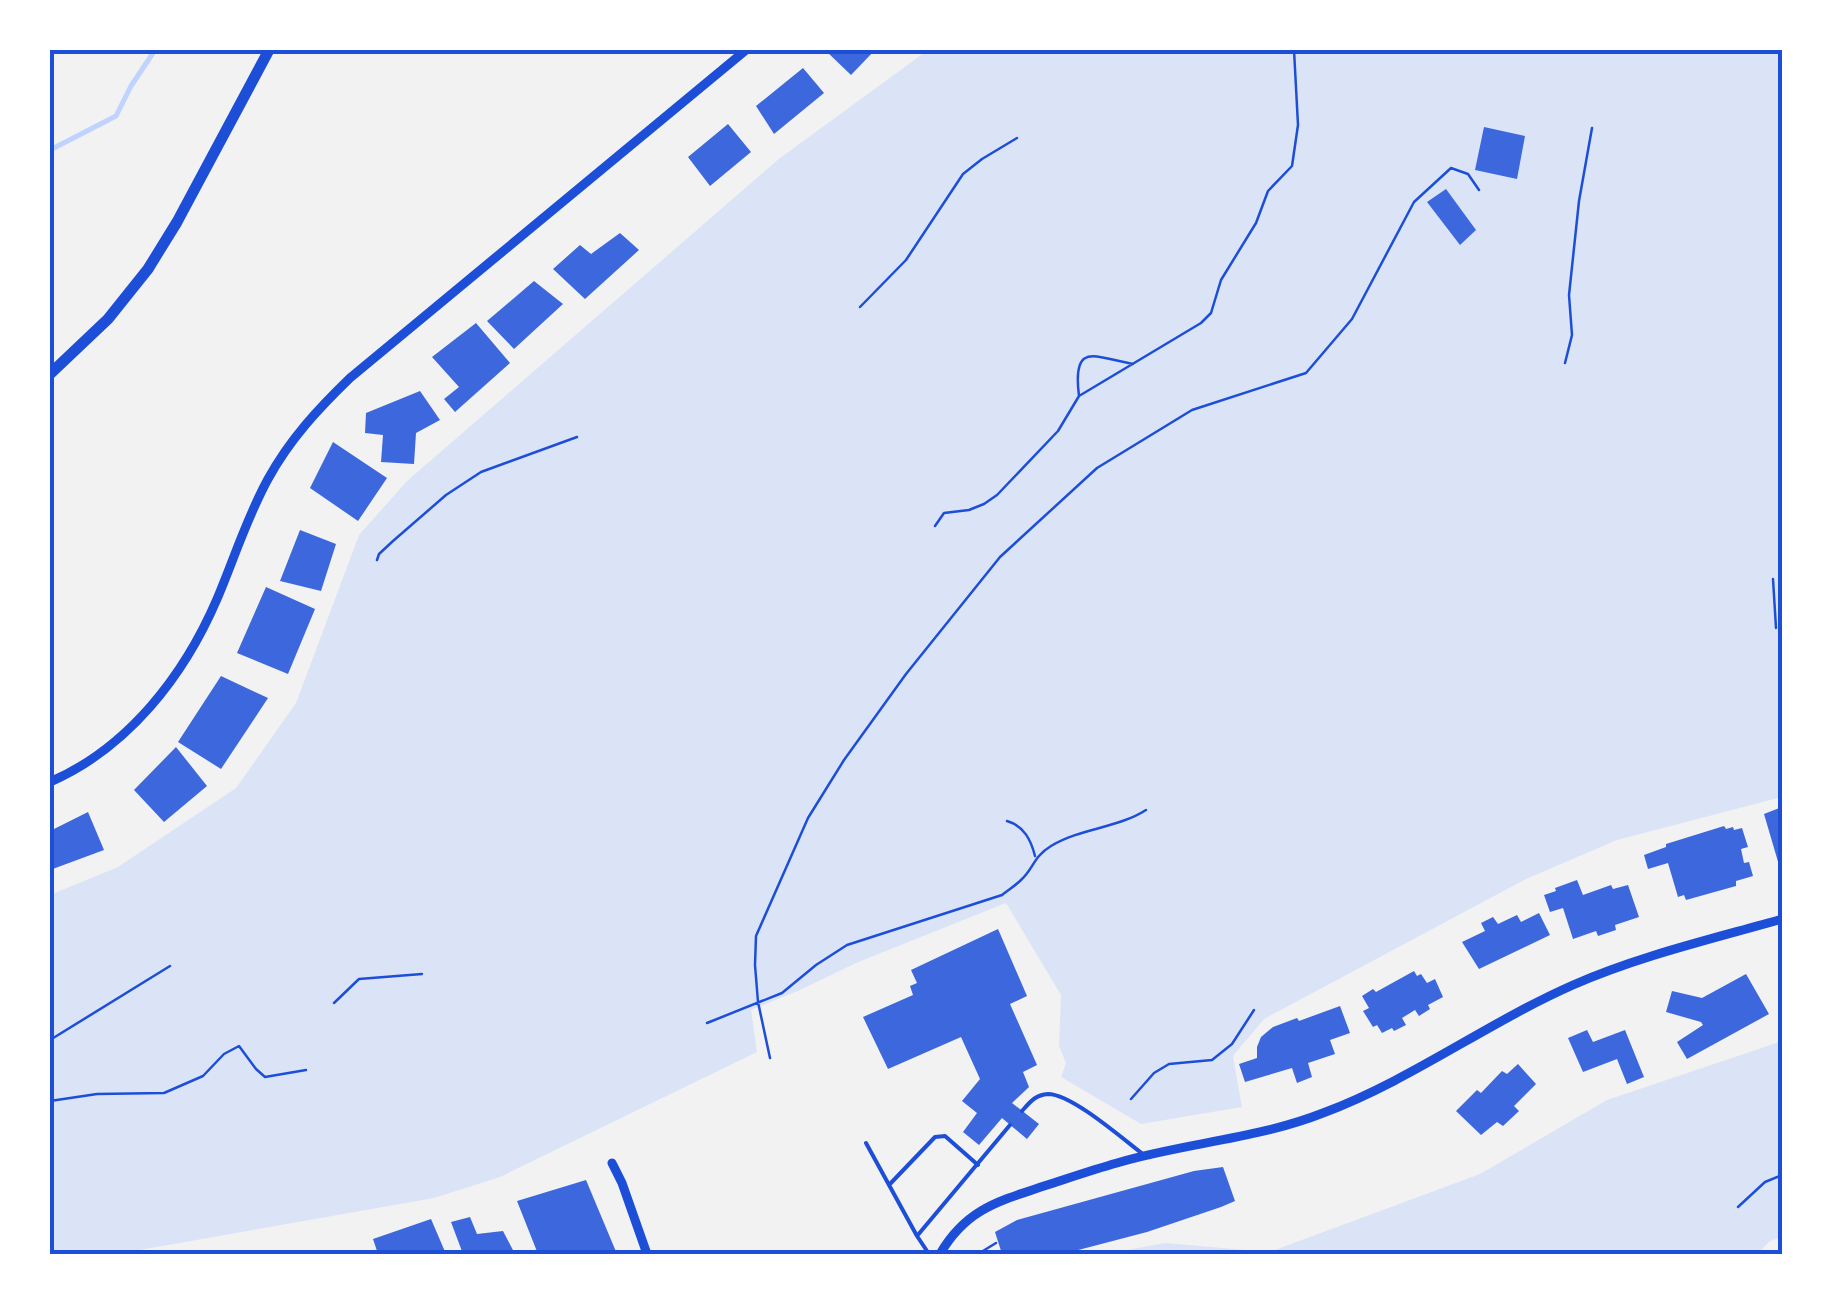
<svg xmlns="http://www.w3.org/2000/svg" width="1832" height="1304" font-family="Helvetica,sans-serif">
	<rect width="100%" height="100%" fill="#f2f2f2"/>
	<!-- green -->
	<path fill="#dbe4f7" d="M 928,50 L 1782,50 L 1782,797 L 1617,840 L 1526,879 L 1264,1019 L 1233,1056 L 1242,1107 L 1141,1124 L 1061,1077 L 1066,1063 L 1059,1046 L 1061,995 L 1006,903 L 856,963 L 800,990 L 751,1010 L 757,1052 L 500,1177 L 434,1198 L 117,1254 L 50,1254 L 50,895 L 118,867 L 236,788 L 296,703 L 359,535 L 407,481 L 780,158 Z
		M 1782,1041 L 1782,1237 L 1770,1241 L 1757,1254 L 1106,1254 L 1165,1243 L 1269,1252 L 1480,1174 L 1607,1100 Z"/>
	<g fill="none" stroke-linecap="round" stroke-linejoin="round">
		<!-- stream -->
		<path stroke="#bfd3fe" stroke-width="5" d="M 50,150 L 116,116 L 131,86 L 155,50"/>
	</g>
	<!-- building -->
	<path fill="#3d67dc" d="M 825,50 L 875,50 L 851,75 Z
		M 803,68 L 824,93 L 774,134 L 756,106 Z
		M 728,124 L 751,152 L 710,186 L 688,157 Z
		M 1484,127 L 1525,136 L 1517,179 L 1475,170 Z
		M 1446,189 L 1476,230 L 1460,245 L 1427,202 Z
		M 620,233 L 639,250 L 585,299 L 553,269 L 580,245 L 591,254 Z
		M 534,281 L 563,304 L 514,349 L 487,321 Z
		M 476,323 L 510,363 L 455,412 L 444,399 L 459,387 L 432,357 Z
		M 420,391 L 440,420 L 416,433 L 414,464 L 381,462 L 383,435 L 365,433 L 366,413 Z
		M 333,442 L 387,478 L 358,521 L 310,488 Z
		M 300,530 L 336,544 L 321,591 L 280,581 Z
		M 266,587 L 315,609 L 288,674 L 237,653 Z
		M 221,676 L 268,698 L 221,769 L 178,742 Z
		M 176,747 L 207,786 L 164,822 L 134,790 Z
		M 1782,807 L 1782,872 L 1781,872 L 1764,814 Z
		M 88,812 L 104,850 L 50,870 L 50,831 Z
		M 1724,826 L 1726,829 L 1733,827 L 1734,830 L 1742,828 L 1748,847 L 1741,849 L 1744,863 L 1749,862 L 1753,876 L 1736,881 L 1736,886 L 1686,900 L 1684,895 L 1678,897 L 1668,863 L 1648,869 L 1644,855 L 1666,847 L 1666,844 Z
		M 1577,880 L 1583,895 L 1611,885 L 1613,889 L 1628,885 L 1639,917 L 1615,925 L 1616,930 L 1598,936 L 1596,931 L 1573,939 L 1563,908 L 1550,912 L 1544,895 L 1556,891 L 1555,888 Z
		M 1539,913 L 1550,935 L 1479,969 L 1462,942 L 1485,931 L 1481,923 L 1493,917 L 1498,924 L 1517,915 L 1521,922 Z
		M 998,929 L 1027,996 L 1010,1004 L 1037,1065 L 1023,1072 L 1029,1087 L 1012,1103 L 1039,1124 L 1027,1139 L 1002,1118 L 979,1145 L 963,1132 L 977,1113 L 962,1101 L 980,1079 L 961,1037 L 888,1069 L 863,1017 L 913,995 L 910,986 L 917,983 L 911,970 Z
		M 1414,971 L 1417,976 L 1421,974 L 1427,983 L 1435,979 L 1443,997 L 1428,1005 L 1430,1009 L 1419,1016 L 1415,1010 L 1402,1018 L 1406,1025 L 1394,1031 L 1392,1028 L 1382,1033 L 1377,1025 L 1373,1027 L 1363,1011 L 1369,1008 L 1362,996 L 1373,989 L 1376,992 Z
		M 1746,974 L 1769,1014 L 1687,1059 L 1677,1042 L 1703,1025 L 1701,1022 L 1666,1012 L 1672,991 L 1702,998 Z
		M 1340,1006 L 1350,1033 L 1330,1040 L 1335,1054 L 1308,1063 L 1312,1077 L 1297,1083 L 1292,1068 L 1245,1082 L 1239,1064 L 1257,1058 L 1257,1047 L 1261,1037 L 1273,1027 L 1297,1018 L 1299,1021 Z
		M 1587,1030 L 1593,1042 L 1625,1030 L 1644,1077 L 1627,1084 L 1617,1059 L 1583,1072 L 1568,1038 Z
		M 1518,1064 L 1536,1084 L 1514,1106 L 1519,1111 L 1503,1126 L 1497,1122 L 1481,1135 L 1456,1111 L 1477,1090 L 1481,1093 L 1502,1071 L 1507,1074 Z
		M 1223,1167 L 1235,1201 L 1221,1207 L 1147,1232 L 1063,1254 L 1002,1254 L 995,1232 L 1017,1220 L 1194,1171 Z
		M 586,1180 L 617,1254 L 538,1254 L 517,1201 Z
		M 470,1217 L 477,1234 L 503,1231 L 515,1254 L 463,1254 L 451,1222 Z
		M 431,1219 L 446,1254 L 378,1254 L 373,1239 Z"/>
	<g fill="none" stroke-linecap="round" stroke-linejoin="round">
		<!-- path -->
		<path stroke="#1d4ed8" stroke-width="2.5" d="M 860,307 L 906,260 L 963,174 L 982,159 L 1017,138
			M 1565,363 L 1572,335 L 1569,295 L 1579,201 L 1592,128
			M 1079,396 C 1072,341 1094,357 1133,364
			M 935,526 L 944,513 L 969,510 L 984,504 L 997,495 L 1058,431 L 1079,396 L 1201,323 L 1211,313 L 1221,280 L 1256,223 L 1268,191 L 1292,166 L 1298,125 L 1294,50
			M 377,560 L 379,554 L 393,541 L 446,495 L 481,472 L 577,437
			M 1773,579 L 1776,628
			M 1007,821 C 1024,826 1031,840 1035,856
			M 334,1003 L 359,979 L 422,974
			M 707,1023 L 782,993 L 816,965 L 847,945 L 1002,895 C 1008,890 1015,886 1021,880 C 1034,868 1033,857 1051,846 C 1081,828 1118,828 1146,810
			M 50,1040 L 170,966
			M 770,1058 L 758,1002 L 755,965 L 756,936 L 808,818 L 844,760 L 906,674 L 1000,557 L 1097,468 L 1192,410 L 1306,373 L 1352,319 L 1414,202 L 1451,168 L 1468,174 L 1479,190
			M 1131,1099 L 1154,1073 L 1169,1064 L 1212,1060 L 1232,1044 L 1254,1010
			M 50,1101 L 97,1094 L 164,1093 L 203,1076 L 224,1054 L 239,1046 L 256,1069 L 265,1077 L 306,1070
			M 1738,1207 L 1765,1182 L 1782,1175
			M 978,1254 L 996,1243"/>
		<!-- service -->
		<path stroke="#1d4ed8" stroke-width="4" d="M 1022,1111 C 1030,1102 1035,1095 1048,1094 C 1072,1094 1124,1140 1144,1155
			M 866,1143 L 917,1236
			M 889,1185 L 935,1137 L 945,1136 L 978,1165
			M 929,1254 L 917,1236 L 1010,1125"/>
		<!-- minor -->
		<path stroke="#1d4ed8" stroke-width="9" d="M 50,782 C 128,748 184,676 217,599 C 234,559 247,517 268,479 C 290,439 318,409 350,378 L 746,50
			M 612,1163 L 622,1183 L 647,1254
			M 940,1254 C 966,1209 999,1201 1044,1186 C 1069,1178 1092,1170 1117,1163 C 1185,1143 1257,1139 1323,1113 C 1411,1080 1487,1023 1573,985 C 1639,956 1712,939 1782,919"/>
		<!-- tertiary -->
		<path stroke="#1d4ed8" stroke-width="11" d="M 50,374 L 108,319 L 148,269 L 177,222 L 269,50"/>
	</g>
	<!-- border -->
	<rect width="1832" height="1304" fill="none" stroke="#ffffff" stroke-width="105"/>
	<rect x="52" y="52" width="1728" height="1200" fill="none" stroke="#1d4ed8" stroke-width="4"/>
</svg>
